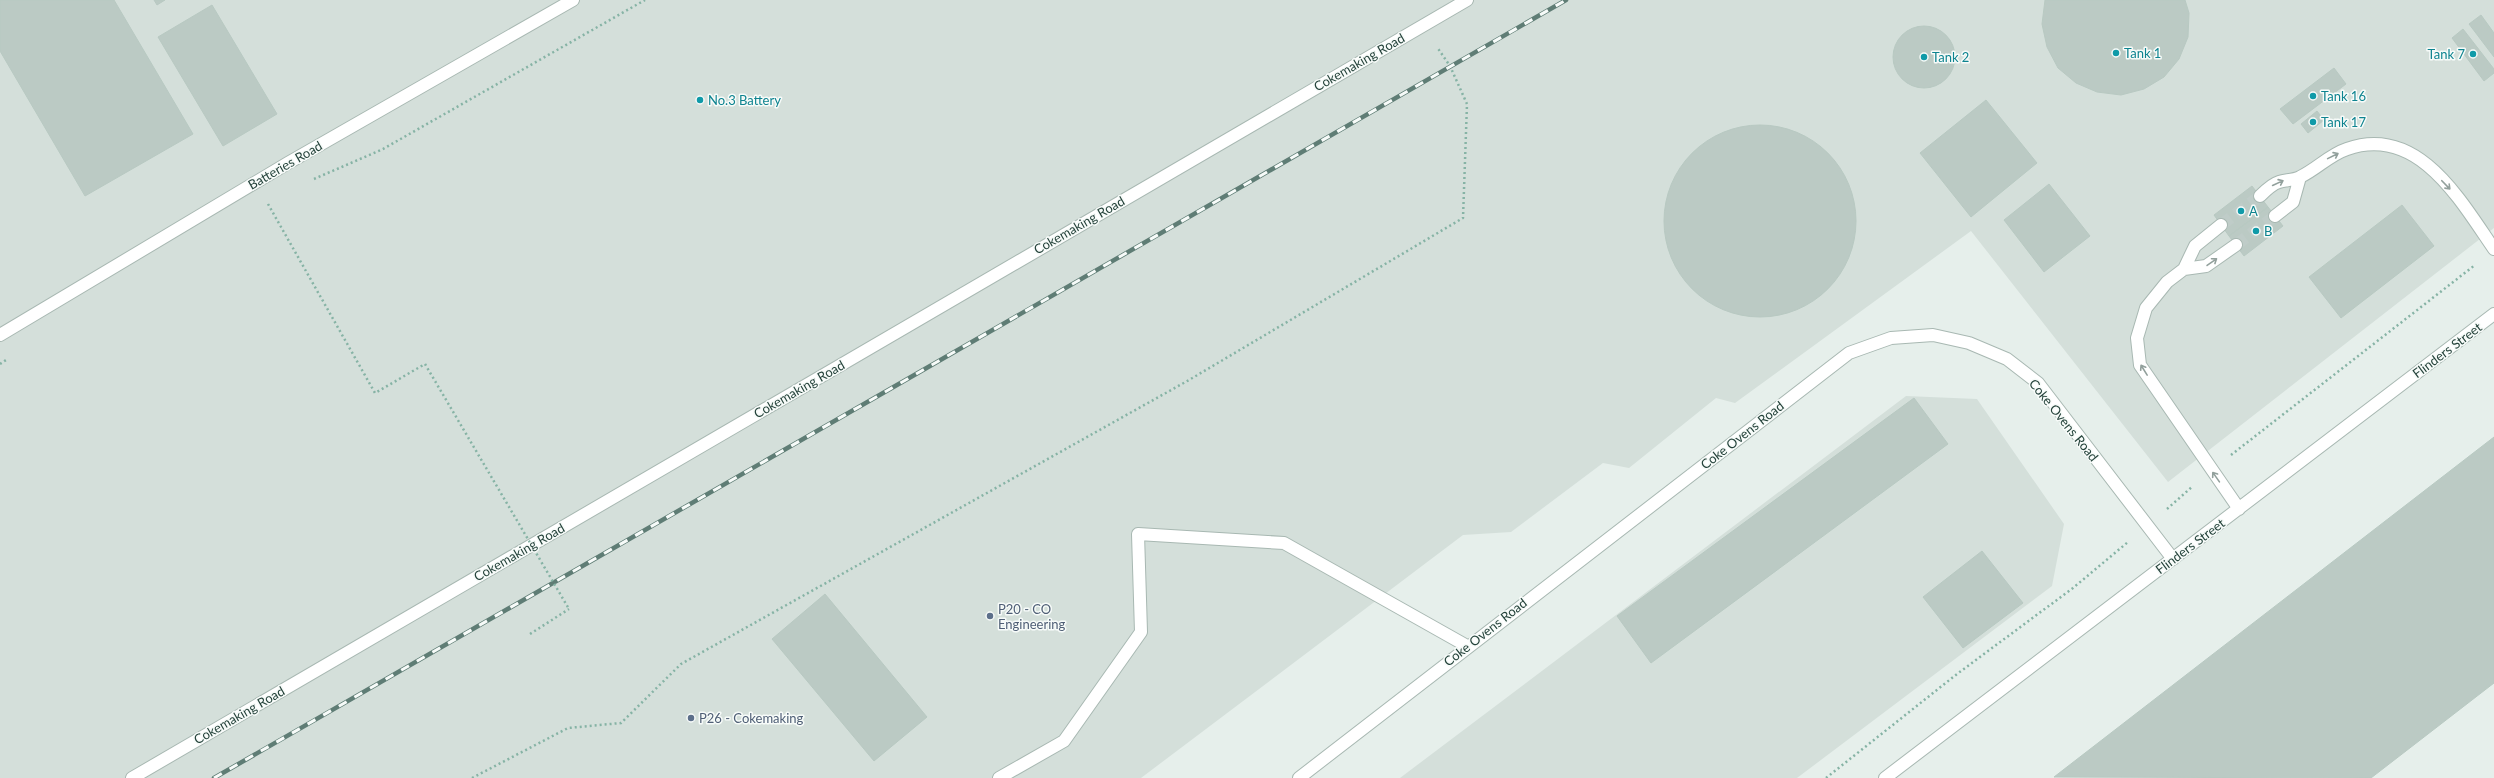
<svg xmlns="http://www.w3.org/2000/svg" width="2494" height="778" font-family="Lato,sans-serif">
	<rect width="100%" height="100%" fill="#e6efeb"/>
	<!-- built -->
	<path fill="#d4dfda" d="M 0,0 L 2494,0 L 2494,228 L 2168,482 L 1971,231 L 1735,403 L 1716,398 L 1629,468 L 1603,463 L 1511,532 L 1463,535 L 1141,778 L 0,778 Z
		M 1906,396 L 1977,399 L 2064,524 L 2052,586 L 1797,778 L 1400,778 Z"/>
	<!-- building -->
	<path fill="#bbcac4" stroke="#b8c9c2" d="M 0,0 L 114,0 L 193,134 L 85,196 L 0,51 Z
		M 154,0 L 165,0 L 157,5 Z
		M 2045,0 L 2185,0 L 2189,13 L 2188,37 L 2179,59 L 2164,77 L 2144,89 L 2121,95 L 2097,92 L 2076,83 L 2058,68 L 2047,47 L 2042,24 Z
		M 212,5 L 277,114 L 223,146 L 158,37 Z
		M 2481,15 L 2494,33 L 2494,57 L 2469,24 Z
		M1893 57a31 31 0 1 1 62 0a31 31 0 1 1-62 0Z
		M 2463,29 L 2494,69 L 2494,73 L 2484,81 L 2452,38 Z
		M 2334,68 L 2346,84 L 2293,124 L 2280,109 Z
		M 1986,100 L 2037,163 L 1971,217 L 1920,153 Z
		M 2317,111 L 2324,120 L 2308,133 L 2301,124 Z
		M1664 221a96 96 0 1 1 192 0a96 96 0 1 1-192 0Z
		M 2049,184 L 2090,236 L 2044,272 L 2004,220 Z
		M 2252,186 L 2268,207 L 2229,236 L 2214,215 Z
		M 2402,205 L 2434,246 L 2341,318 L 2309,277 Z
		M 2268,207 L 2283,226 L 2244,256 L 2229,236 Z
		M 1914,398 L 1948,444 L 1651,663 L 1617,616 Z
		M 2494,437 L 2494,683 L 2371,778 L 2054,777 Z
		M 1982,551 L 2023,603 L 1963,648 L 1923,597 Z
		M 825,594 L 927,717 L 874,761 L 772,639 Z"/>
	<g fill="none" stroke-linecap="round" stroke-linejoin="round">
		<!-- minor-tunnel -->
		<path stroke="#bfccc8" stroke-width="12" stroke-dasharray="12 6" stroke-linecap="butt" d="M 2221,225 L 2260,196
			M 2236,245 L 2275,216"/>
		<defs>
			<path id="minor" d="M 2260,196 C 2265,191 2272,184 2279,182 C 2286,180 2294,180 2300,177 C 2317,169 2329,155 2347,149 C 2418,124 2460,200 2494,249
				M 2275,216 L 2293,202 L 2300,177
				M 2221,225 L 2195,246 L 2184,269 L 2167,282 L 2146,308 L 2137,338 L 2140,365 L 2239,509
				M 2184,269 L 2206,266 L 2236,245
				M 0,335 L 288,163 L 573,0
				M 132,778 L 1467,0
				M 999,778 L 1064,741 L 1141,632 L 1138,534 L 1284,543 L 1467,646
				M 1299,778 L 1849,353 L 1891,338 L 1933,335 L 1969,343 L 2007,359 L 2038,383 L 2173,559
				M 1885,778 L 2494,314"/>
		</defs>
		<!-- minor casing -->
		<use href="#minor" stroke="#a8b8b2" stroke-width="14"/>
		<!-- path -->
		<path stroke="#86b3a5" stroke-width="2.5" stroke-dasharray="2 3" stroke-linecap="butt" d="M 314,179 L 383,149 L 645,0
			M 268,204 L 375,393 L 425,364
			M 0,364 L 6,360
			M 2231,455 L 2475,265
			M 2167,509 L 2193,486
			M 530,634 L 569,609
			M 472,778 L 568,728 L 621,723 L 681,664 L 1189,380 L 1463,218 L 1467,104 L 1450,66 L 1437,47
			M 1826,778 L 1957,674 L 2073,588 L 2128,542"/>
		<!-- minor -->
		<use href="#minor" stroke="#fff" stroke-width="12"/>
		<defs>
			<path id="rail" d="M 214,778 L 1566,0"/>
		</defs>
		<!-- rail casing -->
		<use href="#rail" stroke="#5f7d75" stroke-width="4.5"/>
		<!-- rail -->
		<use href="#rail" stroke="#f7fbf9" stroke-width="3" stroke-dasharray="9" stroke-linecap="butt"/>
		<!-- path-bridge -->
		<path stroke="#86b3a5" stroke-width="2.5" stroke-dasharray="2 3" stroke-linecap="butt" d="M 425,364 L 569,609"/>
	</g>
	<!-- one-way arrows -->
	<defs><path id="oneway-shaft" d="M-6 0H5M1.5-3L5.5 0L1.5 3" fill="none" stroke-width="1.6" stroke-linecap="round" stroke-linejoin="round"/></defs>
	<g stroke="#92a09c">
		<use href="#oneway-shaft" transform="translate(2333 156) rotate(-26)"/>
		<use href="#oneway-shaft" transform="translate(2278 183) rotate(-25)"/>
		<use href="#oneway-shaft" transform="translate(2446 185) rotate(46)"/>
		<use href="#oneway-shaft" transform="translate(2212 262) rotate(-35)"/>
		<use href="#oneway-shaft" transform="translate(2144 370) rotate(-122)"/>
		<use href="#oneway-shaft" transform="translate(2216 477) rotate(-125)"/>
	</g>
	<!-- markers -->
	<g fill="#0f9aa8" stroke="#f7fbf9" stroke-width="1.5">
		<circle cx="2116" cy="53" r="4"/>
		<circle cx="2473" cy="54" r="4"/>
		<circle cx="1924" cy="57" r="4"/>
		<circle cx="2313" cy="96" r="4"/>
		<circle cx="700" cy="100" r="4"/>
		<circle cx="2313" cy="122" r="4"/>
		<circle cx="2241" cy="211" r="4"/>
		<circle cx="2256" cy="231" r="4"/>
	</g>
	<g fill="#5c6f8a" stroke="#f7fbf9" stroke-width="1.5">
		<circle cx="990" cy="616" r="4"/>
		<circle cx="691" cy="718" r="4"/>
	</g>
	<g text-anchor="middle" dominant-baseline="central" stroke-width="3" stroke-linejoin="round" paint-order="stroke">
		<!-- culture labels -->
		<g font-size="13" fill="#0d838f" stroke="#f7fbf9" text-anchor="start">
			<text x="2124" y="53">Tank 1</text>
			<text x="2465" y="54" text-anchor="end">Tank 7</text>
			<text x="1932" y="57">Tank 2</text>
			<text x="2321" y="96">Tank 16</text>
			<text x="708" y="100">No.3 Battery</text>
			<text x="2321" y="122">Tank 17</text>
			<text x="2249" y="211">A</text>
			<text x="2264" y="231">B</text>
		</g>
		<!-- street labels -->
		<g font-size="13" fill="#24423a" stroke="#f7fbf9">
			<text transform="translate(1359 62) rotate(-30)">Cokemaking Road</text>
			<text transform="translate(285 165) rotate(-30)">Batteries Road</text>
			<text transform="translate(1079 225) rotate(-30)">Cokemaking Road</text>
			<text transform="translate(2447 350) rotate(-37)">Flinders Street</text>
			<text transform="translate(799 389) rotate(-30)">Cokemaking Road</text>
			<text transform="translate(2064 420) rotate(51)">Coke Ovens Road</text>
			<text transform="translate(1742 435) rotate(-38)">Coke Ovens Road</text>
			<text transform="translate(2190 546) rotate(-37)">Flinders Street</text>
			<text transform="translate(519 552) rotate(-30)">Cokemaking Road</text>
			<text transform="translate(1485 632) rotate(-38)">Coke Ovens Road</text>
			<text transform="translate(239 715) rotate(-30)">Cokemaking Road</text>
		</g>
		<!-- service labels -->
		<g font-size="13" fill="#4e5e75" stroke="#f7fbf9" text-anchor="start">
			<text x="998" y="609">P20 - CO<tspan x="998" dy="15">Engineering</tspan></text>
			<text x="699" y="718">P26 - Cokemaking</text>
		</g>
	</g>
</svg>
